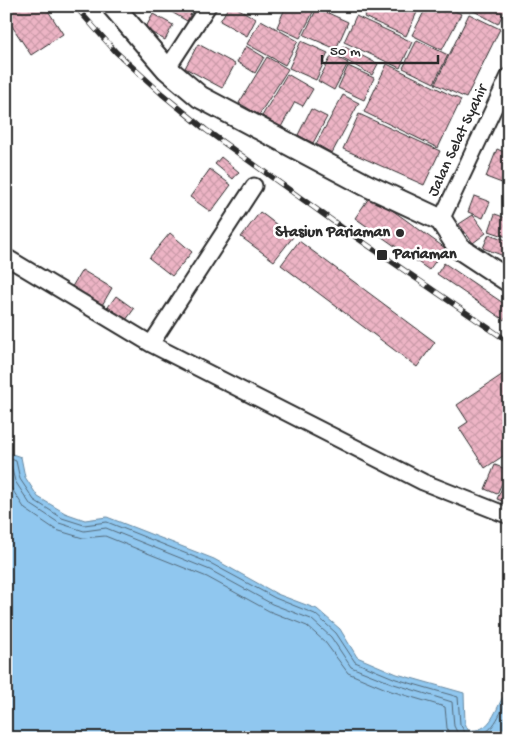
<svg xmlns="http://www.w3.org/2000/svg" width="515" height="744" font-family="'Gochi Hand',sans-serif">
	<defs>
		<pattern id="building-cross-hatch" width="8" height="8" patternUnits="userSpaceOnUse" patternTransform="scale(1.25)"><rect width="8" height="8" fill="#edb4c5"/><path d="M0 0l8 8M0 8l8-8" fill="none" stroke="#cb9ba9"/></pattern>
	</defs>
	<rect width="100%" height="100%" fill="#fff"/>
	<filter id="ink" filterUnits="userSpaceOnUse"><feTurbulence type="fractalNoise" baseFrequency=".02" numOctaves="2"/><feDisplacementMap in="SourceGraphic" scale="10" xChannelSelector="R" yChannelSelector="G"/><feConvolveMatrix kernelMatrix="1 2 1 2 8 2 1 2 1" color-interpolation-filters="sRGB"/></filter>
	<g filter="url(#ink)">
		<!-- water -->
		<path fill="#90c7ef" stroke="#6889a1" d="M 6,452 L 21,457 L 25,477 L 38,497 L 65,513 L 85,520 L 107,517 L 214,559 L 277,594 L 317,609 L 340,629 L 357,657 L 397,674 L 464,693 L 465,723 L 468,730 C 490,733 494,713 503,697 L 509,698 L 509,738 L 6,738 Z"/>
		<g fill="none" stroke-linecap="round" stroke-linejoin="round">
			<!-- shore -->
			<path stroke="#536979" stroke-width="1" d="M 6,457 L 16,461 L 20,479 L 34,500 L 62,518 L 84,525 L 107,522 L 212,564 L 275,598 L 315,614 L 336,633 L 355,662 L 396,679 L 458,697 L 460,724 L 466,734 C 490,740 496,721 505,704 L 509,703
				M 6,464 L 11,466 L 15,481 L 30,504 L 59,523 L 84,531 L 106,528 L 210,570 L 272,604 L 311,619 L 331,637 L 351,667 L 394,684 L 452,702 L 454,726 L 460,738
				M 6,480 L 25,509 L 56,530 L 83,538 L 105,536 L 207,577 L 269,611 L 307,626 L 325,642 L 348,673 L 391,691 L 445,707 L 447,728 L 451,738"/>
		</g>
		<!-- building -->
		<path fill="url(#building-cross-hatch)" stroke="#2b2b2b" d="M 8,6 L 45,6 L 63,34 L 31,55 L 6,17 Z
			M 161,6 L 195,6 L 187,21 Z
			M 229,6 L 234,6 L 256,19 L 247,36 L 220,21 Z
			M 286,6 L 315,8 L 300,38 L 277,27 Z
			M 369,6 L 420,6 L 406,36 L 364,17 Z
			M 427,6 L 446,6 L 461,14 L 442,50 L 412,35 Z
			M 474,6 L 507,6 L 498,24 L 472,10 Z
			M 317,8 L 348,22 L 336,49 L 304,35 Z
			M 153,14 L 173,25 L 165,40 L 145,29 Z
			M 469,14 L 500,29 L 466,98 L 435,84 Z
			M 356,16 L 412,42 L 400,68 L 344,42 Z
			M 261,20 L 298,41 L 285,65 L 247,44 Z
			M 417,40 L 448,55 L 434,83 L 403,68 Z
			M 301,41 L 328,53 L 316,80 L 289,68 Z
			M 198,44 L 235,64 L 222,88 L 185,68 Z
			M 246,46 L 264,57 L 255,73 L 237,62 Z
			M 343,46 L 378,64 L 372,75 L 338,56 Z
			M 332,55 L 348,63 L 334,90 L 318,81 Z
			M 267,57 L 288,69 L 259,115 L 239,103 Z
			M 387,64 L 461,100 L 438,148 L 364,112 Z
			M 348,66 L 374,78 L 364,100 L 338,88 Z
			M 287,74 L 313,89 L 303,106 L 295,102 L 281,127 L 262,116 Z
			M 343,95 L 359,103 L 332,153 L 316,144 Z
			M 311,109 L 327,117 L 313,143 L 298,135 Z
			M 359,114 L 440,151 L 424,185 L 343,149 Z
			M 497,149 L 509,154 L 507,185 L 486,177 Z
			M 221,157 L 239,172 L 233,179 L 215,164 Z
			M 210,169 L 231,185 L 211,212 L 190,197 Z
			M 371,195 L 445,248 L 429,270 L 355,218 Z
			M 474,196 L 490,202 L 483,218 L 468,212 Z
			M 260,212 L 293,237 L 274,261 L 241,237 Z
			M 495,214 L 509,219 L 507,237 L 489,231 Z
			M 473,215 L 486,233 L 473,243 L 459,224 Z
			M 170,233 L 192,252 L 172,276 L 149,258 Z
			M 489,234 L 509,241 L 509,258 L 483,248 Z
			M 299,241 L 435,342 L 417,367 L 281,265 Z
			M 444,263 L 509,307 L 509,312 L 504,320 L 437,274 Z
			M 82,270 L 112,288 L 101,307 L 70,290 Z
			M 116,296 L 134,309 L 126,320 L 108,307 Z
			M 509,370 L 509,452 L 485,468 L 459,428 L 468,422 L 457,405 Z
			M 495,465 L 508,470 L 497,494 L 485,489 Z
			M 509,472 L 509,504 L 497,499 Z"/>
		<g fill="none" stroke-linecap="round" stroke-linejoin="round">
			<defs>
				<path id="street" d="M 167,69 L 208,6
					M 441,220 L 509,76
					M 6,257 L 151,344 L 423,482 L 509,516
					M 151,344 L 254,186"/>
				<path id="secondary" d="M 113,6 L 167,69 L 200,97 L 366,185 L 441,220 L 459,248 L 509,281"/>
			</defs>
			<!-- street casing -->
			<use href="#street" stroke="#2b2b2b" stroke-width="19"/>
			<!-- secondary casing -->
			<use href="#secondary" stroke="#2b2b2b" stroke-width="25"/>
			<!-- street -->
			<use href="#street" stroke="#fff" stroke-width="15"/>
			<!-- secondary -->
			<use href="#secondary" stroke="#fff" stroke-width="21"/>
			<defs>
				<path id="rail" d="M 75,6 L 116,52 L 162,94 L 206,130 L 344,229 L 509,342"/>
			</defs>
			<!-- rail casing -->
			<use href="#rail" stroke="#2b2b2b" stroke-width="5.5"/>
			<!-- rail -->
			<use href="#rail" stroke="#fff" stroke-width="4" stroke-dasharray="11" stroke-linecap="butt"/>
		</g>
	</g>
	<!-- markers -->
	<g fill="#2b2b2b" stroke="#fff" stroke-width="2">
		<circle cx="400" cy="233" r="5"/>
		<rect x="376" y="249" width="12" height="12" rx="2.5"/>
	</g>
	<g text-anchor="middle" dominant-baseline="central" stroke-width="5" stroke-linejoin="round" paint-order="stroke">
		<!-- street labels -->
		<g font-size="16" fill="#2b2b2b" stroke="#fff">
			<text transform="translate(459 141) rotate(-65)">Jalan Selat Syahir</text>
		</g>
		<!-- poi labels -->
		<g font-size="16" font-weight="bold" fill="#2b2b2b" stroke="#fff" text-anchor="end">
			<text x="390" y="233">Stasiun Pariaman</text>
			<text x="393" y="255" text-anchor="start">Pariaman</text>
		</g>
	</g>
	<!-- margin -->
	<rect width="515" height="744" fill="none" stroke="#fff" stroke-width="25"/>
	<rect x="12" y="12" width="490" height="719" fill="none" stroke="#2b2b2b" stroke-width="2" filter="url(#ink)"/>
	<!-- scale -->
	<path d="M322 55v8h116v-8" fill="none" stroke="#2b2b2b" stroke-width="2.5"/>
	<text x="330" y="55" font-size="15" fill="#2b2b2b" stroke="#ffffff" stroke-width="4" paint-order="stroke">50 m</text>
</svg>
